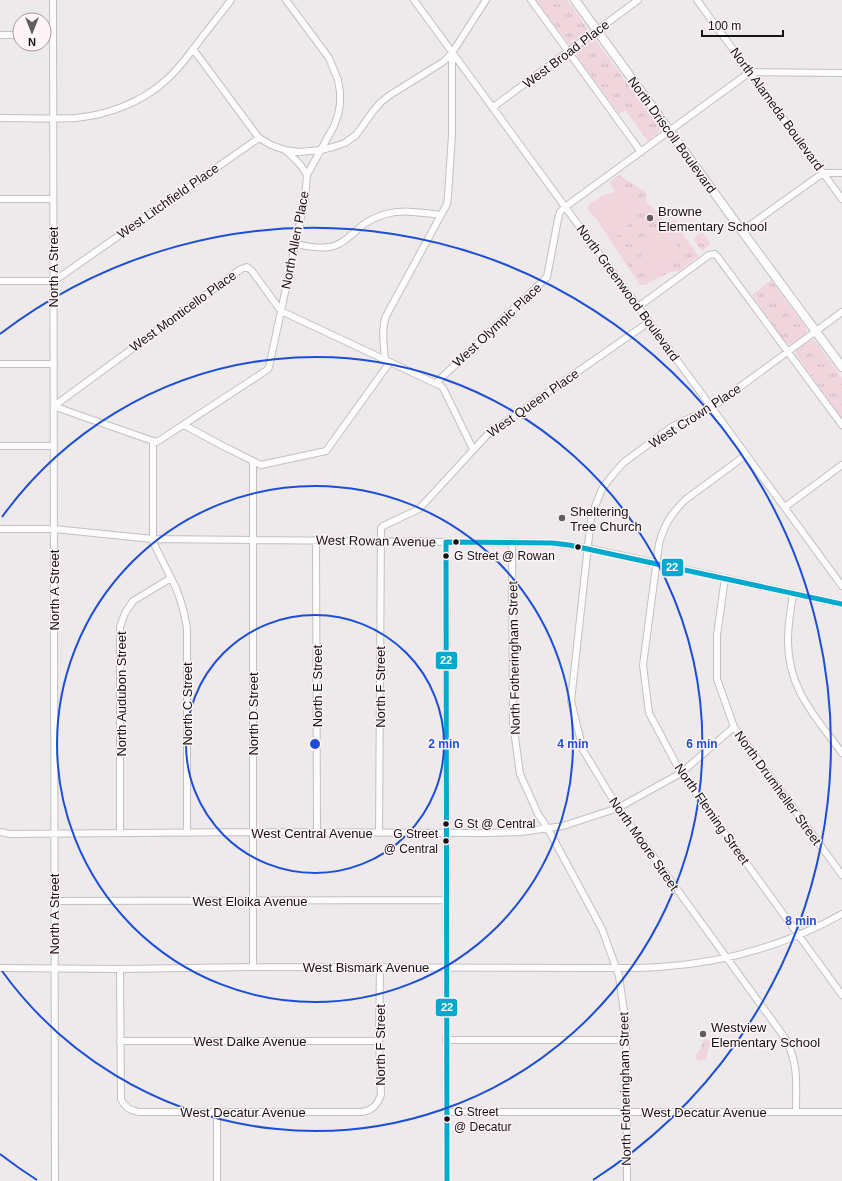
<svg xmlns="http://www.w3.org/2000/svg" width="842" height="1181" font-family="Arial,sans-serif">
	<defs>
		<pattern id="grass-tufts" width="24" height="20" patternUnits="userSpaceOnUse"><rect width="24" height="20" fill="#f1d5dd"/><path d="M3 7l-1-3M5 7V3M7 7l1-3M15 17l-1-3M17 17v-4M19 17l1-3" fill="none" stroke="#ceb6bd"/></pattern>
	</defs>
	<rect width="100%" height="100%" fill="#eee9ea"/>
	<!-- grass -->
	<path fill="url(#grass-tufts)" d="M 536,0 L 567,0 L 587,28 L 587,32 L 573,44 L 569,44 Z
		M 592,40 L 595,40 L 597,42 L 660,129 L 658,133 L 648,141 L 625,110 L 619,114 L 577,56 L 576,51 Z
		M 619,175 L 647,193 C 644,205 650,204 657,212 C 662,216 662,221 668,224 L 675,219 L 682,228 L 683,235 L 699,256 L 679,271 L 670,272 L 645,285 L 640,285 L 595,217 C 589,212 584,207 592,202 C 594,201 596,200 598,199 C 602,196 598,197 603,195 C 608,193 610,194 615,191 L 609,182 Z
		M 702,232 L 711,244 L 702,251 L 693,239 Z
		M 771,280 L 807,329 L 806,334 C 800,339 793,347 786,343 L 752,295 Z
		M 813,340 L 816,342 L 842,378 L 842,419 L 796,354 L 796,351 L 809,341 Z
		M 706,1039 L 709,1040 L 711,1044 L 707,1052 L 707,1058 L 705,1060 L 700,1061 L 696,1059 L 696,1055 L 701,1047 L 703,1040 Z"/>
	<!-- garden -->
	<path fill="#f1d5dd" d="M 624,189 C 640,203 632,232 612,238 L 590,210 L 591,205 Z
		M 662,227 L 684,254 L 684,259 L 651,276 C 634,262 642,234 662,227 Z"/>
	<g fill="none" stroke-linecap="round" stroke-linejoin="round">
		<defs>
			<path id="minor" d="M 53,0 L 55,1181
				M 414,0 L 842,586
				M 531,0 L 641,152
				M 697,0 L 842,199
				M 0,35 L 20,35
				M 44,35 L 53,35
				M 193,49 L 259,138
				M 493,107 L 500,102 L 638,0
				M 0,118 C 25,118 51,119 76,118 C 108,115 142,102 165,81 C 178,70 187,57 197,44 C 208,29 220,15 231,0
				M 285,150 C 294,158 301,164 307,175
				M 0,199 L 53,199
				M 742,231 L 823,173 L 842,173
				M 295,244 C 306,246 318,249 329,247 C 343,245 353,233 364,224 C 370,220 379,216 386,214 C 404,209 423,213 441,215
				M 0,281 L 54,281 L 259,138 L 271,145 L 285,150 L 299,152 L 321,150 L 333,147 L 345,143 L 356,135 L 374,110 L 381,102 L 390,95 L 443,62 L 452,53 L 486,0
				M 638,307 L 709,255 L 715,254 L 717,256 L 842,425
				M 385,360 C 384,345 381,330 386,316 L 447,204 L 448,196 L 452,135 L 452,53
				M 0,364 L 54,364
				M 436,383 L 547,277 L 558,219 L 560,212 L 565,207 L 750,72 L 842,73
				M 54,406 L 67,411 L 156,442 L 160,440 L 267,370 L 269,367 L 305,199 L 307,175 L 334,126 L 338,115 L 340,104 L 340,92 L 338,80 L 329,58 L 286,0
				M 54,406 L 241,269 L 247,267 L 252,271 L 281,311 L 441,386 L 443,388 L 473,449
				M 184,425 L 221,445 L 261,465 L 326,451 L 390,362
				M 0,446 L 54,446
				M 746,455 L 685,500 C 671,514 664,525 659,544 L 643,665 L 649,713 L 681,773 L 842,995
				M 785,507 L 842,465
				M 0,529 L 54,529 L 153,539 L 552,543 L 587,548 L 842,604
				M 316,540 L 317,832
				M 446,542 L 447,1181
				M 512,542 L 513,723 L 520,774 L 538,814 L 548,829 L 602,929 L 619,976 L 626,1027 L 627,1181
				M 171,578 C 180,594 184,610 187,628 L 187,833
				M 725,578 L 717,635 L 717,679 L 734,727 L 842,875
				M 793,593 C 791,608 788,624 788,639 C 787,688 815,716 842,753
				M 0,832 L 10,834 L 253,832 L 488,833 L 521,832 L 563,826 L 618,808 L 681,773 L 734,727
				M 120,833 L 120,627 L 125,613 L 133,601 L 171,578 L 153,542 L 153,441
				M 379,833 L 381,528 L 383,526 L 419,509 L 488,434 L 649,322
				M 54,901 L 446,900
				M 253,967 L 253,461
				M 0,968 L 120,969 L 253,967 L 616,968 C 630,968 645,968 659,967 C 723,963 786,945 842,914
				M 120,969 L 121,1099 C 125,1108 130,1110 139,1112 L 362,1112 C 373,1110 377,1105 381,1095 L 379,1041 L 380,968
				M 446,1040 L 626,1040
				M 120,1041 L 379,1041
				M 217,1112 L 217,1181
				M 447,1112 L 842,1112
				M 796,1112 C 796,1083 799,1064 785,1038 L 618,808 L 583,750 L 571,701 L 591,518 L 596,504 L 602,489 L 611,477 L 623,463 L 673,426 L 711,408 L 842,312"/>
			<path id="major" d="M 575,0 L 739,227 L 842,367"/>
		</defs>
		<!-- minor casing -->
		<use href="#minor" stroke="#c4c0c1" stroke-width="8"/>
		<!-- major casing -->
		<use href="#major" stroke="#c4c0c1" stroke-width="10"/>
		<!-- minor -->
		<use href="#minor" stroke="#fcfcfc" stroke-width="6"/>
		<!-- major -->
		<use href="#major" stroke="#fcfcfc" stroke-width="8"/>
		<defs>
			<path id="bus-1" d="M 447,1181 L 446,542 L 552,543 L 569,545 L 842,604"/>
		</defs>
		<!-- bus-1 casing -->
		<use href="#bus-1" stroke="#fef3f6" stroke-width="8"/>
		<!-- bus-1 -->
		<use href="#bus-1" stroke="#00a9ce" stroke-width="5"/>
	</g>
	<!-- distance rings -->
	<g fill="none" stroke="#1d4ed8" stroke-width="2">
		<circle cx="315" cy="744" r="129"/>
		<circle cx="315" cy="744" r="258"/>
		<path d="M2 517A387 387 0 1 1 2 971"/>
		<path d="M37 1180A517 517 0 0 1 0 1154M0 334A517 517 0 1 1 593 1180"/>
	</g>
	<!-- markers -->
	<g fill="#625e5e" stroke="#fef3f6" stroke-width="1.5">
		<circle cx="650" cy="218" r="4"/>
		<circle cx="562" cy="518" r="4"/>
		<circle cx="703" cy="1034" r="4"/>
	</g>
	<g fill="#161313" stroke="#fef3f6" stroke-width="1.5">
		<circle cx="456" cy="542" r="3.5"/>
		<circle cx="578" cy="547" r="3.5"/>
		<circle cx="446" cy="556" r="3.5"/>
		<circle cx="446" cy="824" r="3.5"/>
		<circle cx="446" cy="841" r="3.5"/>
		<circle cx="447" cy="1119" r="3.5"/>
	</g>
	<g text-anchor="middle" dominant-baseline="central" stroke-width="3" stroke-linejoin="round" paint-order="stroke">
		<!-- bus labels -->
		<g font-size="12" fill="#161313" stroke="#fef3f6" text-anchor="start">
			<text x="454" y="556">G Street @ Rowan</text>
			<text x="454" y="824">G St @ Central</text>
			<text x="438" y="834" text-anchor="end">G Street<tspan x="438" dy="15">@ Central</tspan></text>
			<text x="454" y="1112">G Street<tspan x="454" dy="15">@ Decatur</tspan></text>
		</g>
		<!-- street labels -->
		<g font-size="13" fill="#161313" stroke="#fef3f6">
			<text transform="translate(566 54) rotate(-37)">West Broad Place</text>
			<text transform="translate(777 109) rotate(54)">North Alameda Boulevard</text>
			<text transform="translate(672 135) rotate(54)">North Driscoll Boulevard</text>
			<text transform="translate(168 201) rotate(-35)">West Litchfield Place</text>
			<text transform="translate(295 240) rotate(-79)">North Allen Place</text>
			<text transform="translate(53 267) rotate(-90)">North A Street</text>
			<text transform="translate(628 293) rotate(54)">North Greenwood Boulevard</text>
			<text transform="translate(183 311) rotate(-36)">West Monticello Place</text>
			<text transform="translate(497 325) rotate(-43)">West Olympic Place</text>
			<text transform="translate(533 403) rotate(-35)">West Queen Place</text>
			<text transform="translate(695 416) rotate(-33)">West Crown Place</text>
			<text transform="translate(376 541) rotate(1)">West Rowan Avenue</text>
			<text transform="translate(54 590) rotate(-90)">North A Street</text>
			<text transform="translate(514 658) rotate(-91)">North Fotheringham Street</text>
			<text transform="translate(317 686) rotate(-90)">North E Street</text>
			<text transform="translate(380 687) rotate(-90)">North F Street</text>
			<text transform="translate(121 694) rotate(-90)">North Audubon Street</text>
			<text transform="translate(187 704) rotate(-90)">North C Street</text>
			<text transform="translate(253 714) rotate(-90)">North D Street</text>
			<text transform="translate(778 788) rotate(54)">North Drumheller Street</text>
			<text transform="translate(712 814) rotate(55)">North Fleming Street</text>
			<text x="312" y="833">West Central Avenue</text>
			<text transform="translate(644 844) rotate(55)">North Moore Street</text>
			<text x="250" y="901">West Eloika Avenue</text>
			<text transform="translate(54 914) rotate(-90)">North A Street</text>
			<text x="366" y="967">West Bismark Avenue</text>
			<text x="250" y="1041">West Dalke Avenue</text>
			<text transform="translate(380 1045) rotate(-90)">North F Street</text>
			<text transform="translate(625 1089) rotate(-91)">North Fotheringham Street</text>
			<text x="243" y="1112">West Decatur Avenue</text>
			<text x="704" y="1112">West Decatur Avenue</text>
		</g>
		<!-- poi labels -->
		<g font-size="13" fill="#161313" stroke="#fef3f6" text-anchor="start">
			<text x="658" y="211">Browne<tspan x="658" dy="15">Elementary School</tspan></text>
			<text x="570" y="511">Sheltering<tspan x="570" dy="15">Tree Church</tspan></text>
			<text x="711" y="1027">Westview<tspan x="711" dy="15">Elementary School</tspan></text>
		</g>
	</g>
	<circle cx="315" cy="744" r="6" fill="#1d4ed8" stroke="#fef3f6" stroke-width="2"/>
	<g font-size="12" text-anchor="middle" font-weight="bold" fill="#1d4ed8" stroke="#fef3f6" stroke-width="3" stroke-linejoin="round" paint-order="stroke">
		<text x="444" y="748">2 min</text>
		<text x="573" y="748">4 min</text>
		<text x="702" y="748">6 min</text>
		<text x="801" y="925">8 min</text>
	</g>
	<g stroke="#fef3f6" stroke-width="1.5">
		<rect x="661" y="558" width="23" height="19" rx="4" fill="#00a9ce"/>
		<rect x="435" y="651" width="23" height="19" rx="4" fill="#00a9ce"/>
		<rect x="435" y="998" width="23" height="19" rx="4" fill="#00a9ce"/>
	</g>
	<g font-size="11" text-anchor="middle" font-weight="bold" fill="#fff">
		<text x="672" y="571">22</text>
		<text x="446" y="664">22</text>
		<text x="447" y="1011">22</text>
	</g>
	<!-- north arrow -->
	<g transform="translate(32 32) rotate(180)"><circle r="19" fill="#fef3f6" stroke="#a1999b"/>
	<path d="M0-3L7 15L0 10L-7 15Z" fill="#625e5e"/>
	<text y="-6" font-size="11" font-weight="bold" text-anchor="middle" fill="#161313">N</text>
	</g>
	<!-- scale -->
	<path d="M702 30v6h81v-6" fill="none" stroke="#161313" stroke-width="2"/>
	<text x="708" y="30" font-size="12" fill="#161313" stroke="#fef3f6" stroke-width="3" paint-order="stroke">100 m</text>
</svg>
